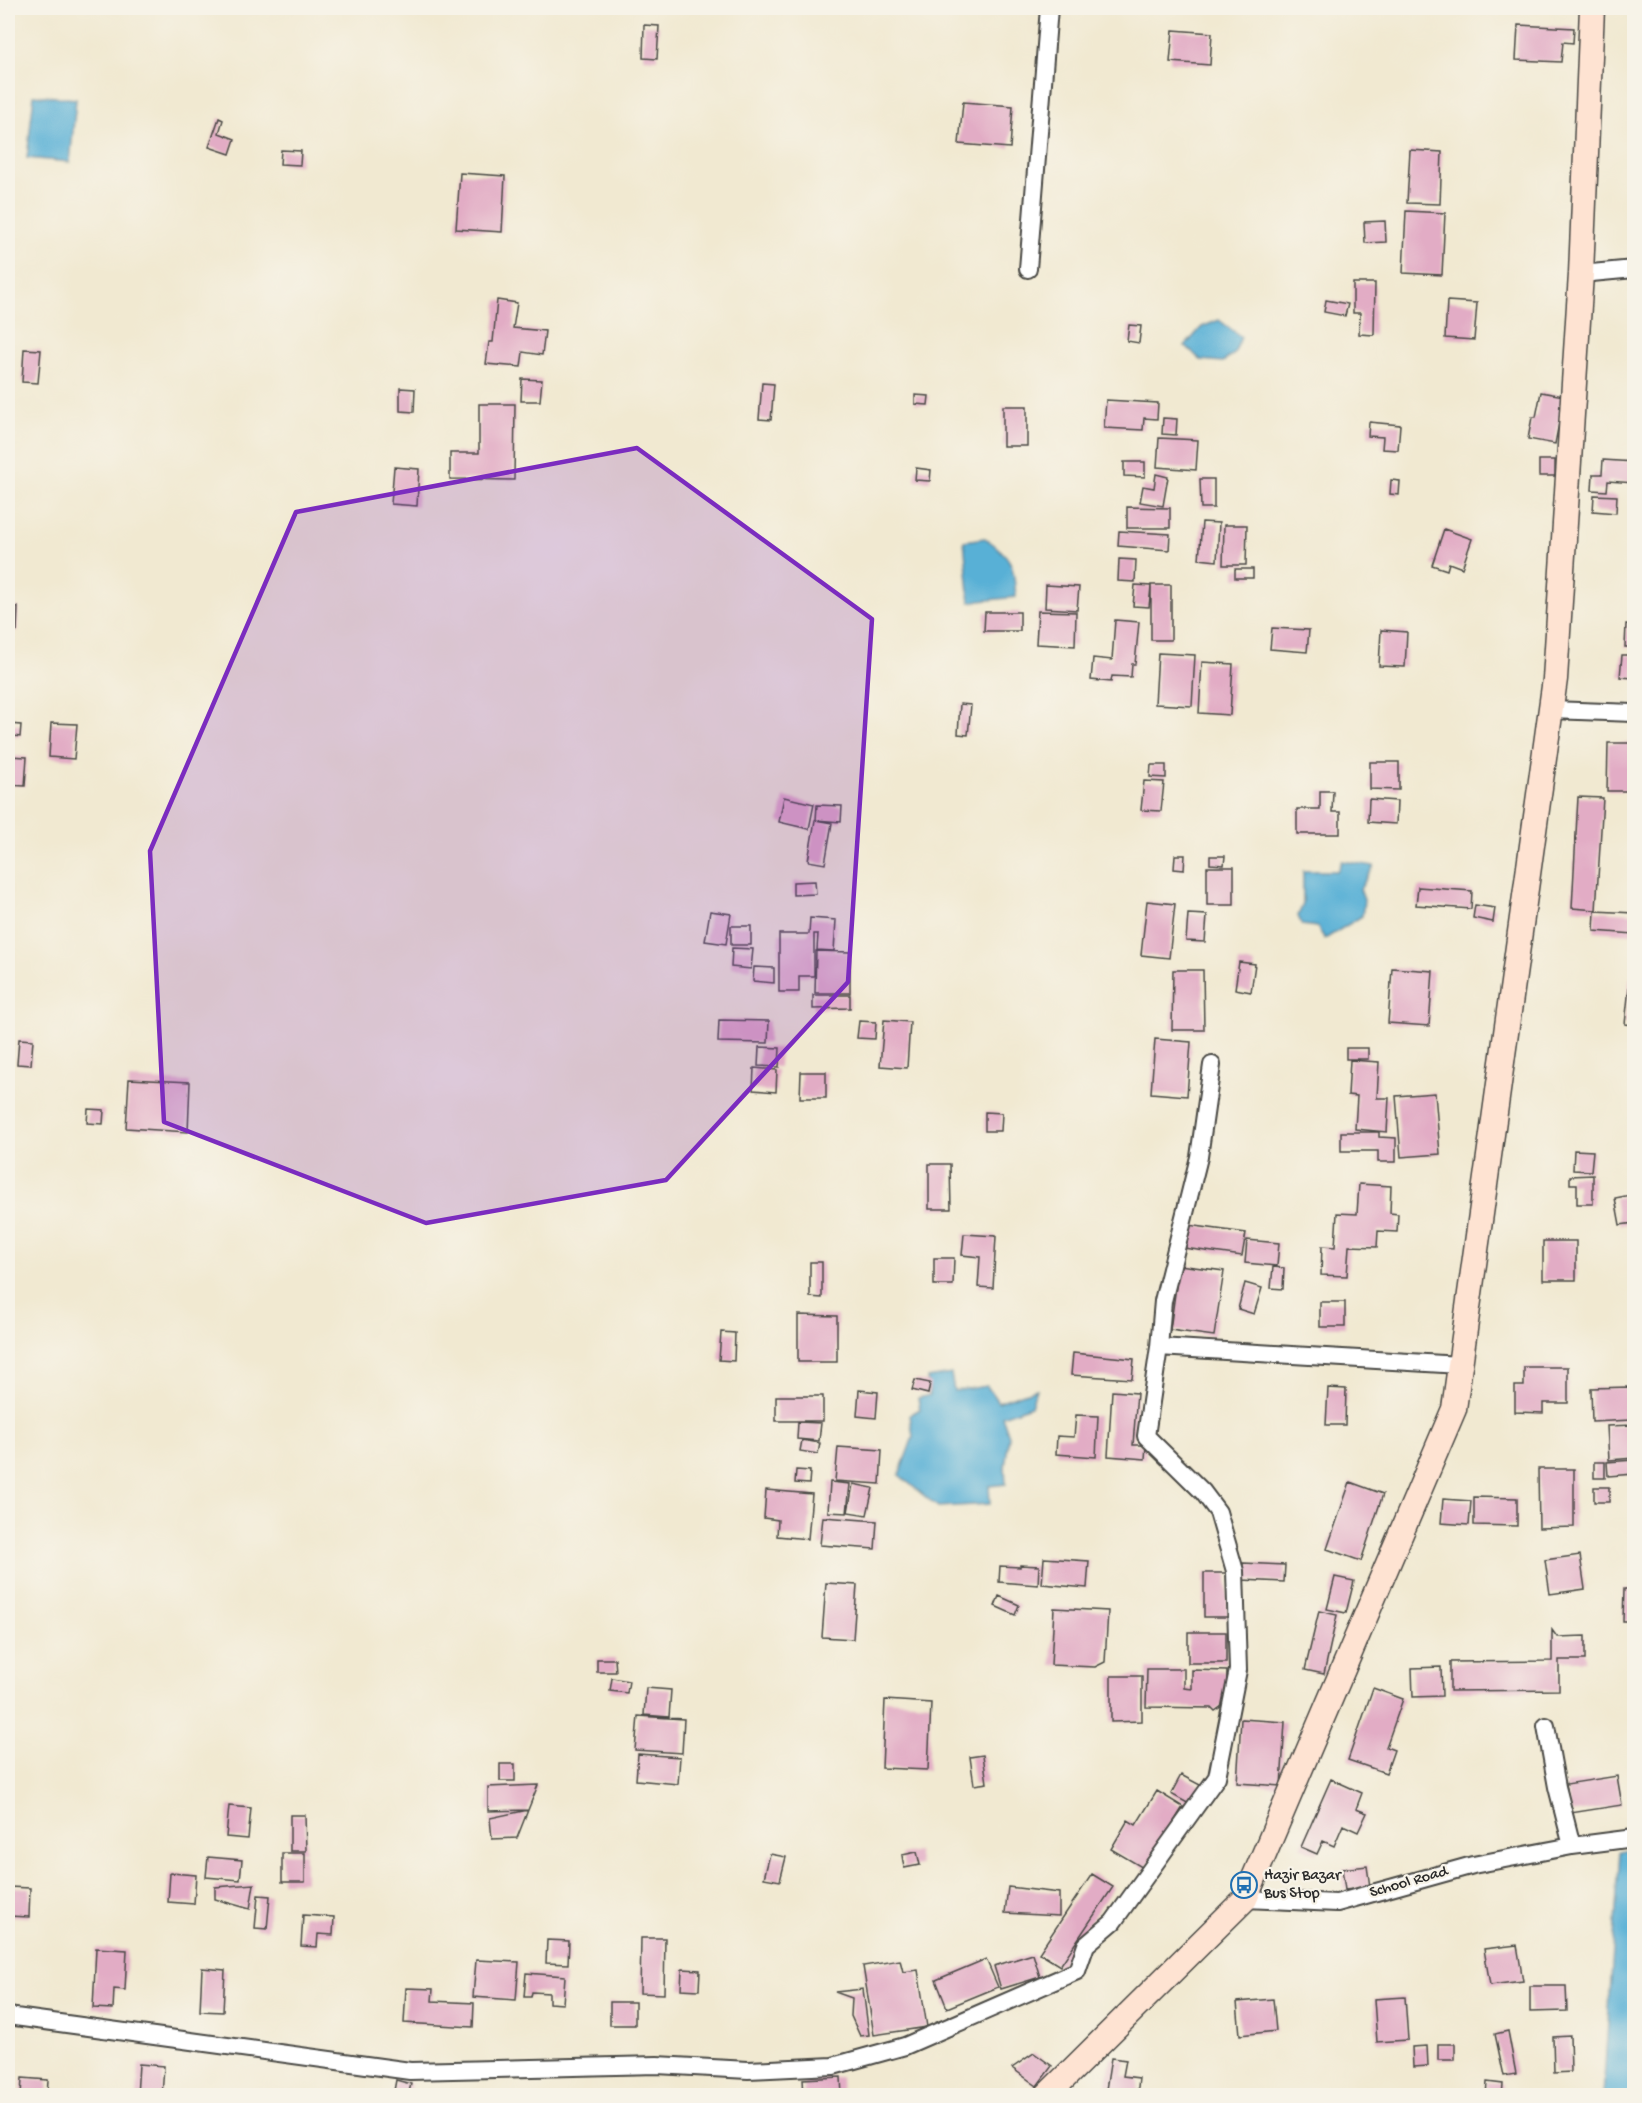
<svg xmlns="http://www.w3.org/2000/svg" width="1642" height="2103" font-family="'Gochi Hand',sans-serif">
	<rect width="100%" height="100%" fill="#f7f3e8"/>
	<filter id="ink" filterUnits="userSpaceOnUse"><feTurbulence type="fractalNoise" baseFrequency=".0167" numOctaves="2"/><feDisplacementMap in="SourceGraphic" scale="12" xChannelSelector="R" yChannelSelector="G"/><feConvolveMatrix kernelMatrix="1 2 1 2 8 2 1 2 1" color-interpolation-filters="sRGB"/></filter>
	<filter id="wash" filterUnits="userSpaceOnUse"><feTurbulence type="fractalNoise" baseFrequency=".008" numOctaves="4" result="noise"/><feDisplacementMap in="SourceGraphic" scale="24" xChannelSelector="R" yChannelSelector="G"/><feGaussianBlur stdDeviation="1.35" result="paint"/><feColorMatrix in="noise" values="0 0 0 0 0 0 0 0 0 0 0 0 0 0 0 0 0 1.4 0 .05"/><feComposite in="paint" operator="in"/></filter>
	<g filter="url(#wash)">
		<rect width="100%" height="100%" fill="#f1e9d1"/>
		<!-- water -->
		<path fill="#59b0d6" stroke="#426e80" stroke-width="1.5" d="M 34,95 L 76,99 L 70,162 L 27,158 Z
			M 1219,320 L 1241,337 L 1234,354 L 1223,362 L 1201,360 L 1185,346 L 1202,327 Z
			M 985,538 C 1014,558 1013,565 1016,597 L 970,602 L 964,541 Z
			M 1342,861 L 1374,866 L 1360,889 L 1364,900 L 1362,916 L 1325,939 L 1317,927 L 1302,925 L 1298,916 L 1303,904 L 1303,871 L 1337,871 Z
			M 951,1374 L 954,1391 L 987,1386 L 998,1402 L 1036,1389 L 1031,1406 L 1002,1416 L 1009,1436 L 1005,1467 L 1006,1484 L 989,1486 L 990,1504 L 938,1507 L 899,1475 L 913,1437 L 910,1415 L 920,1409 L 918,1398 L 930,1395 L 927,1378 Z
			M 1634,1848 L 1634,2095 L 1603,2095 L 1620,1851 Z"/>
		<g id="blocks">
			<!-- building -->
			<path fill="#e2acc5" d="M 644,25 L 659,26 L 657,59 L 643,58 Z
				M 1518,25 L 1574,28 L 1573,43 L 1563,42 L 1561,62 L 1516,60 Z
				M 1173,30 L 1212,33 L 1210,65 L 1170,62 Z
				M 963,102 L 1013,106 L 1010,148 L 959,144 Z
				M 219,118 L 223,120 L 219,133 L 235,139 L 230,154 L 209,147 Z
				M 281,150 L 301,151 L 300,165 L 280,164 Z
				M 1410,150 L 1442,152 L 1440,204 L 1407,203 Z
				M 460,173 L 505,176 L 502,232 L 456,229 Z
				M 1406,211 L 1445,213 L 1442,275 L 1403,273 Z
				M 1385,221 L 1386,242 L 1365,243 L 1364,222 Z
				M 1353,283 L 1375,283 L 1374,335 L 1359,334 L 1360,313 L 1353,313 Z
				M 497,300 L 517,303 L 513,328 L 545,331 L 542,355 L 523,352 L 521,367 L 486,364 L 489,342 L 493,342 Z
				M 1326,300 L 1348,304 L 1345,316 L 1324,312 Z
				M 1447,301 L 1477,303 L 1474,340 L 1445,338 Z
				M 1129,325 L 1141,326 L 1139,343 L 1127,341 Z
				M 24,349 L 41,350 L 38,383 L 22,382 Z
				M 522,379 L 542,380 L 540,401 L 521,401 Z
				M 762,383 L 774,384 L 771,420 L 759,419 Z
				M 400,388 L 415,389 L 414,412 L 400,411 Z
				M 1541,392 L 1564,396 L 1555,444 L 1528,439 L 1532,417 L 1536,417 Z
				M 915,395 L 929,396 L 928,405 L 915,404 Z
				M 1106,400 L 1158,403 L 1157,419 L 1144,418 L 1143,430 L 1104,428 Z
				M 479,404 L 515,404 L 514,480 L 450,479 L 450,453 L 479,453 Z
				M 1003,406 L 1027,406 L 1027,446 L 1003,446 Z
				M 1163,418 L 1177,419 L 1176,435 L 1162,434 Z
				M 1369,422 L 1400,425 L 1398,450 L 1382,449 L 1383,437 L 1368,436 Z
				M 1159,438 L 1198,440 L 1196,470 L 1157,467 Z
				M 1539,460 L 1555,460 L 1555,476 L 1539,476 Z
				M 1603,460 L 1634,462 L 1634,483 L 1608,481 L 1607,491 L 1592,490 L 1593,474 L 1602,474 Z
				M 1124,462 L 1145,462 L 1145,477 L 1124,476 Z
				M 394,467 L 419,469 L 417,506 L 391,504 Z
				M 916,468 L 931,470 L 930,481 L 915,480 Z
				M 1156,474 L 1168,477 L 1163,506 L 1140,502 L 1143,486 L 1154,488 Z
				M 1200,479 L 1214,479 L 1214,508 L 1201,508 Z
				M 1391,480 L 1400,481 L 1399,495 L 1390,494 Z
				M 1594,495 L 1617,496 L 1616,513 L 1593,511 Z
				M 1127,507 L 1170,508 L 1170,528 L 1127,528 Z
				M 1202,522 L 1219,523 L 1217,561 L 1199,559 Z
				M 1224,525 L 1247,525 L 1246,565 L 1223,565 Z
				M 1444,529 L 1472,539 L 1462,568 L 1449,563 L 1447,570 L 1432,565 Z
				M 1119,531 L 1170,534 L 1169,550 L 1118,546 Z
				M 1119,559 L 1136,560 L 1135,582 L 1118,581 Z
				M 1235,569 L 1253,569 L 1253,578 L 1235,578 Z
				M 1046,585 L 1079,587 L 1077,610 L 1045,608 Z
				M 1135,585 L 1151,586 L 1149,607 L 1133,606 Z
				M 1151,585 L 1171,585 L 1171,640 L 1151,640 Z
				M 8,606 L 18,607 L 17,631 L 8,630 Z
				M 1038,611 L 1076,612 L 1075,646 L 1036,644 Z
				M 985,612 L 1020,612 L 1020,631 L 984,631 Z
				M 1115,620 L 1139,622 L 1135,664 L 1132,664 L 1131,677 L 1112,676 L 1111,682 L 1091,680 L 1093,658 L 1112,660 Z
				M 1626,624 L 1634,625 L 1634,647 L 1625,647 Z
				M 1272,628 L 1309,630 L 1307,652 L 1270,649 Z
				M 1381,630 L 1407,632 L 1405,667 L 1379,666 Z
				M 1158,653 L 1195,655 L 1192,706 L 1155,704 Z
				M 1622,655 L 1634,655 L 1634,678 L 1620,677 Z
				M 1202,662 L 1233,664 L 1230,715 L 1199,713 Z
				M 960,704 L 971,705 L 968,735 L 958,734 Z
				M 51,723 L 77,724 L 74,759 L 49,757 Z
				M 8,724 L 21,725 L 20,737 L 8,735 Z
				M 1608,743 L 1634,743 L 1634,791 L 1607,791 Z
				M 8,756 L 27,757 L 25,786 L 8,785 Z
				M 1370,762 L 1399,762 L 1399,790 L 1370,789 Z
				M 1151,765 L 1166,765 L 1166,778 L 1150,777 Z
				M 1144,781 L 1164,782 L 1161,811 L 1141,810 Z
				M 1320,791 L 1333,791 L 1332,812 L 1340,812 L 1340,834 L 1297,834 L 1297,809 L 1320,809 Z
				M 784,797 L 814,804 L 809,829 L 779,822 Z
				M 1578,797 L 1603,798 L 1596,910 L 1572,908 Z
				M 1369,799 L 1397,801 L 1396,824 L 1368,822 Z
				M 817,805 L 842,806 L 841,822 L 816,820 Z
				M 815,820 L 832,823 L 825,864 L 808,861 Z
				M 1175,855 L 1185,855 L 1184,870 L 1174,869 Z
				M 1210,856 L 1225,856 L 1224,865 L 1210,864 Z
				M 1207,867 L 1234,867 L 1234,905 L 1207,905 Z
				M 815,881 L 816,894 L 793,895 L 793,882 Z
				M 1418,887 L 1472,891 L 1471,909 L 1416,905 Z
				M 1147,901 L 1175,904 L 1169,958 L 1141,955 Z
				M 1475,905 L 1495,908 L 1493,922 L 1473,918 Z
				M 710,911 L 731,914 L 726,944 L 705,941 Z
				M 1595,911 L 1634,913 L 1634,934 L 1594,931 Z
				M 1188,914 L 1207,915 L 1205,942 L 1186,941 Z
				M 810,918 L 836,920 L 834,951 L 817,950 L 818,934 L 814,934 L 814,976 L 799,976 L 799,992 L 779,992 L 779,934 L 809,934 Z
				M 731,926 L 751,926 L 751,945 L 731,945 Z
				M 732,948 L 753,949 L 751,969 L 731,967 Z
				M 816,951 L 850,952 L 850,993 L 815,993 Z
				M 1239,962 L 1255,964 L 1251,992 L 1235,989 Z
				M 754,967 L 774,968 L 774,983 L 753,981 Z
				M 1392,968 L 1433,971 L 1429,1026 L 1388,1023 Z
				M 1173,970 L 1203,970 L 1204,1030 L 1172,1030 Z
				M 1630,978 L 1634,978 L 1634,1025 L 1625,1024 Z
				M 813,995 L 850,995 L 850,1008 L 813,1009 Z
				M 719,1020 L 769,1021 L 768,1043 L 718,1042 Z
				M 884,1020 L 910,1022 L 907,1068 L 880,1066 Z
				M 859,1021 L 876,1022 L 875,1039 L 857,1038 Z
				M 19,1039 L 33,1040 L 31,1065 L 17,1064 Z
				M 1155,1039 L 1191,1042 L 1187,1096 L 1151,1093 Z
				M 759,1047 L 780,1048 L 779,1067 L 758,1066 Z
				M 1346,1048 L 1368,1048 L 1368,1059 L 1346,1059 Z
				M 1350,1060 L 1379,1062 L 1377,1098 L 1389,1098 L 1387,1132 L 1355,1129 L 1357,1096 L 1348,1095 Z
				M 754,1068 L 777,1070 L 776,1092 L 753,1090 Z
				M 801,1072 L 826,1072 L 826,1098 L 800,1098 Z
				M 129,1079 L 190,1082 L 188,1132 L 126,1128 Z
				M 1435,1093 L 1440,1154 L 1401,1157 L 1396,1096 Z
				M 88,1109 L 104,1110 L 103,1124 L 87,1123 Z
				M 985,1112 L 1002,1113 L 1001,1131 L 985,1131 Z
				M 1341,1132 L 1379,1132 L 1379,1137 L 1396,1138 L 1396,1162 L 1378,1162 L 1378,1151 L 1341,1151 Z
				M 1574,1150 L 1593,1151 L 1591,1171 L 1573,1170 Z
				M 929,1164 L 950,1164 L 951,1209 L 929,1209 Z
				M 1593,1175 L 1593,1204 L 1577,1204 L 1577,1184 L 1570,1184 L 1570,1176 Z
				M 1359,1184 L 1391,1186 L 1390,1213 L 1398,1214 L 1397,1232 L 1378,1231 L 1377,1247 L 1349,1246 L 1347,1276 L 1321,1275 L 1322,1246 L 1335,1247 L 1337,1213 L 1357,1214 Z
				M 1631,1195 L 1634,1223 L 1620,1225 L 1615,1198 Z
				M 1188,1225 L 1246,1233 L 1242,1256 L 1184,1248 Z
				M 964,1234 L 996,1236 L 993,1288 L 978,1287 L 980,1257 L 962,1255 Z
				M 1247,1240 L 1279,1243 L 1277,1266 L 1245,1263 Z
				M 1543,1241 L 1576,1241 L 1576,1280 L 1543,1280 Z
				M 934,1258 L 954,1258 L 953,1285 L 934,1285 Z
				M 810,1262 L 822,1262 L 822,1298 L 810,1297 Z
				M 1179,1265 L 1224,1271 L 1214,1336 L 1170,1330 Z
				M 1273,1267 L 1284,1268 L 1283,1289 L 1271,1288 Z
				M 1245,1283 L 1262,1288 L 1254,1314 L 1238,1309 Z
				M 1320,1302 L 1345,1302 L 1345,1327 L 1320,1327 Z
				M 798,1315 L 837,1316 L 837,1362 L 798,1362 Z
				M 721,1332 L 735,1333 L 734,1361 L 719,1360 Z
				M 1073,1353 L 1134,1359 L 1132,1379 L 1071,1375 Z
				M 1524,1367 L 1568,1367 L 1568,1403 L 1543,1403 L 1543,1413 L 1515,1412 L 1515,1386 L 1524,1386 Z
				M 915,1380 L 930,1383 L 928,1394 L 912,1390 Z
				M 1630,1387 L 1631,1420 L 1592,1422 L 1591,1388 Z
				M 1328,1388 L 1346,1389 L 1345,1425 L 1326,1425 Z
				M 859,1390 L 878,1392 L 876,1418 L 857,1416 Z
				M 1112,1391 L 1137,1393 L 1133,1445 L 1146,1445 L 1145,1459 L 1108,1456 Z
				M 776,1396 L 823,1396 L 823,1421 L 776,1421 Z
				M 1076,1415 L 1098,1416 L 1096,1457 L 1056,1454 L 1057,1436 L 1074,1437 Z
				M 798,1422 L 821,1423 L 819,1441 L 797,1439 Z
				M 1634,1425 L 1634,1458 L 1609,1460 L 1607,1426 Z
				M 802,1440 L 820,1443 L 818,1454 L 800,1451 Z
				M 838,1447 L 882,1450 L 880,1484 L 835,1481 Z
				M 1634,1460 L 1634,1474 L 1608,1476 L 1607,1462 Z
				M 1594,1462 L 1605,1462 L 1605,1478 L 1594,1478 Z
				M 1538,1469 L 1574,1469 L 1574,1527 L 1539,1528 Z
				M 796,1470 L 810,1471 L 809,1484 L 795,1483 Z
				M 830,1482 L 850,1484 L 847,1513 L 828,1512 Z
				M 1350,1482 L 1383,1494 L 1361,1561 L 1327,1549 Z
				M 853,1484 L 873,1488 L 867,1515 L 848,1512 Z
				M 1594,1487 L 1609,1487 L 1609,1502 L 1594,1502 Z
				M 766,1490 L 812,1494 L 808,1539 L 777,1536 L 778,1520 L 764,1518 Z
				M 1474,1497 L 1517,1498 L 1517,1526 L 1474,1525 Z
				M 1443,1499 L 1471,1501 L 1469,1525 L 1441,1523 Z
				M 823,1517 L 877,1521 L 875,1549 L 820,1545 Z
				M 1580,1555 L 1585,1589 L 1550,1594 L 1545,1560 Z
				M 1044,1558 L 1089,1561 L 1087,1588 L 1042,1584 Z
				M 1243,1563 L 1285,1565 L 1284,1582 L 1242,1580 Z
				M 1020,1565 L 1039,1566 L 1038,1585 L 999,1582 L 1000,1566 L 1020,1567 Z
				M 1204,1573 L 1227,1573 L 1228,1617 L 1204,1617 Z
				M 1335,1577 L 1354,1581 L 1346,1613 L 1327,1609 Z
				M 826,1583 L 857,1585 L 853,1639 L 822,1637 Z
				M 1624,1589 L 1634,1589 L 1634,1621 L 1623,1621 Z
				M 999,1596 L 1019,1605 L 1015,1615 L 995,1606 Z
				M 1054,1608 L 1108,1611 L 1105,1662 L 1095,1667 L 1051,1665 Z
				M 1319,1611 L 1337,1615 L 1324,1674 L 1305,1670 Z
				M 1552,1630 L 1557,1637 L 1585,1636 L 1585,1660 L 1559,1660 L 1559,1690 L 1450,1691 L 1450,1662 L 1552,1661 Z
				M 1188,1632 L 1226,1632 L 1226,1663 L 1188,1663 Z
				M 597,1659 L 615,1659 L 616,1672 L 597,1672 Z
				M 1441,1667 L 1442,1696 L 1413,1697 L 1412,1668 Z
				M 1147,1669 L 1184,1669 L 1184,1688 L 1192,1689 L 1192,1670 L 1227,1671 L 1226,1703 L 1215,1711 L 1212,1708 L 1146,1707 Z
				M 1111,1676 L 1142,1676 L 1142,1721 L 1111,1722 Z
				M 612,1678 L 629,1681 L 627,1693 L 610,1691 Z
				M 646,1688 L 671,1690 L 669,1717 L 644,1715 Z
				M 1373,1688 L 1403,1699 L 1386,1747 L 1394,1750 L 1386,1773 L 1348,1760 Z
				M 885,1700 L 931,1703 L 928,1770 L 882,1768 Z
				M 638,1716 L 684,1719 L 682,1753 L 635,1750 Z
				M 1241,1719 L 1285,1722 L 1281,1786 L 1237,1783 Z
				M 638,1754 L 680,1757 L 678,1784 L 636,1780 Z
				M 983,1755 L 987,1783 L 974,1785 L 970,1757 Z
				M 500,1764 L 515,1764 L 515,1781 L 500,1781 Z
				M 1181,1775 L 1202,1786 L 1191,1805 L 1171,1794 Z
				M 1617,1776 L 1622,1805 L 1571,1813 L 1566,1784 Z
				M 1331,1779 L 1362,1793 L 1356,1809 L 1367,1813 L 1358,1832 L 1343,1825 L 1334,1846 L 1323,1841 L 1317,1854 L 1301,1847 Z
				M 538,1785 L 528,1810 L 517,1838 L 492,1839 L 490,1818 L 528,1810 L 488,1811 L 488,1787 Z
				M 1157,1791 L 1183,1807 L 1145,1869 L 1111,1849 L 1128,1820 L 1136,1825 Z
				M 229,1806 L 251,1808 L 248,1839 L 226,1837 Z
				M 290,1815 L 305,1815 L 306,1851 L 290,1851 Z
				M 917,1852 L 920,1865 L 904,1868 L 902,1855 Z
				M 282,1853 L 305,1853 L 305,1882 L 282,1882 Z
				M 770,1854 L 786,1857 L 780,1881 L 764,1878 Z
				M 208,1857 L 242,1860 L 240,1880 L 206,1877 Z
				M 1367,1866 L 1370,1887 L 1345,1890 L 1342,1869 Z
				M 170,1873 L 196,1875 L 194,1904 L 168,1902 Z
				M 1092,1874 L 1113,1887 L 1060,1966 L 1039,1953 Z
				M 254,1884 L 250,1909 L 215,1899 L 215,1887 Z
				M 8,1887 L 30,1888 L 29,1917 L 8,1916 Z
				M 1008,1887 L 1059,1893 L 1059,1916 L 1005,1913 Z
				M 258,1895 L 270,1896 L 267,1929 L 255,1928 Z
				M 303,1915 L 334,1917 L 333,1935 L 318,1934 L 317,1947 L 301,1946 Z
				M 641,1938 L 665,1938 L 664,1994 L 640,1993 Z
				M 547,1940 L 569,1941 L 568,1964 L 546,1963 Z
				M 1517,1945 L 1523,1981 L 1490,1985 L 1484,1949 Z
				M 96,1948 L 127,1950 L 125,1990 L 114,1989 L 113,2009 L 93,2008 Z
				M 1033,1954 L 1040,1977 L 1001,1989 L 994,1966 Z
				M 986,1959 L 998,1987 L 947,2008 L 936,1980 Z
				M 476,1960 L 519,1962 L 516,2000 L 473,1997 Z
				M 900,1960 L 903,1972 L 918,1970 L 927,2027 L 874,2035 L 863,1966 Z
				M 202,1968 L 225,1970 L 223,2012 L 200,2011 Z
				M 682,1969 L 700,1970 L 699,1990 L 681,1989 Z
				M 526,1973 L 565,1976 L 563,2004 L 549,2003 L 549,1993 L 532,1992 L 531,1997 L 524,1997 Z
				M 1530,1986 L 1566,1986 L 1567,2011 L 1530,2012 Z
				M 406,1988 L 433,1989 L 432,2001 L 474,2003 L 473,2027 L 404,2023 Z
				M 863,1989 L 869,2035 L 860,2036 L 851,2016 L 852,1998 L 835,1992 Z
				M 1405,1997 L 1408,2040 L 1377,2042 L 1374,1999 Z
				M 1273,1999 L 1276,2031 L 1240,2035 L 1237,2002 Z
				M 610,2002 L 635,2002 L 635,2025 L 610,2025 Z
				M 1508,2031 L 1516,2074 L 1504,2076 L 1495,2034 Z
				M 1570,2036 L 1571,2072 L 1554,2073 L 1553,2037 Z
				M 1438,2044 L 1455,2044 L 1455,2060 L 1438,2060 Z
				M 1427,2046 L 1428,2066 L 1413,2067 L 1412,2047 Z
				M 1034,2053 L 1052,2066 L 1037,2086 L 1012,2068 Z
				M 1111,2058 L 1126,2060 L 1123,2076 L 1139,2078 L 1137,2096 L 1105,2096 Z
				M 139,2064 L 164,2066 L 162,2096 L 137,2096 Z
				M 841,2077 L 842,2096 L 804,2096 L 803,2079 Z
				M 22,2078 L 48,2080 L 47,2096 L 21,2096 Z
				M 396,2080 L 411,2084 L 408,2096 L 393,2096 Z
				M 1487,2082 L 1503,2084 L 1502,2096 L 1486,2096 Z"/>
		</g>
	</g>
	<g filter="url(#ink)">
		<use href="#blocks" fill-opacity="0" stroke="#494844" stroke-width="1.5"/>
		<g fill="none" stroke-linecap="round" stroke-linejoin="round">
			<defs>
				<path id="street" d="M 1028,269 L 1049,8
					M 1581,274 L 1634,269
					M 1551,710 L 1634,713
					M 1159,1347 L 1460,1365
					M 1546,1726 L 1557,1787 L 1572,1846 L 1634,1838
					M 1245,1899 L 1337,1903 L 1473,1865 L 1572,1846
					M 8,2016 L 410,2071 L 657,2065 L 748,2070 L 833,2066 L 905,2046 L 1077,1971 L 1086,1945 L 1113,1922 L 1217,1777 L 1238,1670 L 1235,1571 L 1218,1512 L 1203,1492 L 1146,1436 L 1159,1347 L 1163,1301 L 1199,1157 L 1212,1065"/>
				<path id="secondary" d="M 1046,2096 L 1245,1899 L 1454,1409 L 1555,679 L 1581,274 L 1592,8"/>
			</defs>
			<!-- street casing -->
			<use href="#street" stroke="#494844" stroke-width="20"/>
			<!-- secondary casing -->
			<use href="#secondary" stroke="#494844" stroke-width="27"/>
			<!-- street -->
			<use href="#street" stroke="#fff" stroke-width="16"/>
			<!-- secondary -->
			<use href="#secondary" stroke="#fee3d2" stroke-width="24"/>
		</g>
	</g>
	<!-- marked area -->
	<path fill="#7b2cbf" fill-opacity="0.2" stroke="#7b2cbf" stroke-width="4.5" stroke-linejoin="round" d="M 637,448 L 872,619 L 848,982 L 666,1180 L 426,1223 L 164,1122 L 150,851 L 296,512 Z"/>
	<!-- icons -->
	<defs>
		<symbol id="bus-ring" viewBox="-11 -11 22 22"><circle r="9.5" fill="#f7f3e8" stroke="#1f6fb2" stroke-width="1.5"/><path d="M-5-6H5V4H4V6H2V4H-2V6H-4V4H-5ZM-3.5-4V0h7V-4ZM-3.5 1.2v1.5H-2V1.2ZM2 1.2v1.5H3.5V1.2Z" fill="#1f6fb2"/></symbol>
	</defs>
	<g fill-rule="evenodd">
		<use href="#bus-ring" x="1229" y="1870" width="30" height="30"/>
	</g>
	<g text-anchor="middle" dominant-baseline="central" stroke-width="4.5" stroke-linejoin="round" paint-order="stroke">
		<!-- poi labels -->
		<g font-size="16" fill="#2b2b2b" stroke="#f7f3e8" text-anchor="start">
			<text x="1264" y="1876">Hazir Bazar<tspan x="1264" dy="18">Bus Stop</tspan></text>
		</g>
		<!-- street labels -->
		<g font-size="16" fill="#2b2b2b" stroke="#f7f3e8">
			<text transform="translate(1409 1883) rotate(-16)">School Road</text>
		</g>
	</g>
	<!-- margin -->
	<rect width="1642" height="2103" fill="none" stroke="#f7f3e8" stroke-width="30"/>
</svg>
